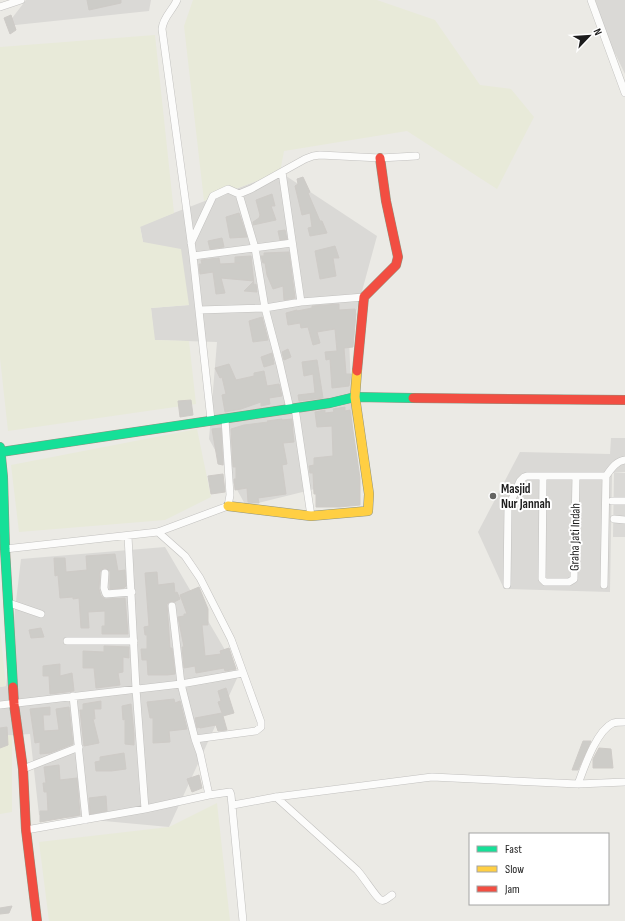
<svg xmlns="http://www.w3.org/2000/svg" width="625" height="921" font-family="'Sofia Sans Condensed',sans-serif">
	<rect width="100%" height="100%" fill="#ebeae5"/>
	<!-- residential -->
	<path fill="#dad9d6" d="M 26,0 L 151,0 L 149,11 L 6,26 Z
		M 595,0 L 625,0 L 625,74 L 610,43 Z
		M 280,172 L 377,236 L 349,339 L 355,479 L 246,506 L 209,439 L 217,342 L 154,340 L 151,308 L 189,305 L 143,242 L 140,226 Z
		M 611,438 L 625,438 L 625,472 L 612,473 L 610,592 L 504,589 L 478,532 L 520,452 L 610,454 Z
		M 614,473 L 625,473 L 625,537 L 613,537 Z
		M 165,547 L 239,674 L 169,827 L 39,815 L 30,734 L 0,736 L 0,687 L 6,686 L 21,559 Z"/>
	<!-- farmland -->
	<path fill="#e8ead9" d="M 193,0 L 377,0 L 435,20 L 480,85 L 511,89 L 534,117 L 497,189 L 407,131 L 284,151 L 280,172 L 204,201 L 184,26 Z
		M 155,35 L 174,213 L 140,227 L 143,242 L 181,249 L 189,305 L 151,308 L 155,340 L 189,341 L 196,404 L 8,431 L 0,358 L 0,47 Z
		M 197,429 L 211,497 L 165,520 L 19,532 L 11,465 Z
		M 0,629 L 6,686 L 0,687 Z
		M 12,735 L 12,812 L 0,814 L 0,736 Z
		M 217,803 L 230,921 L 49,921 L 39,842 L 169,827 Z"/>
	<!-- building -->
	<path fill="#cdccc8" stroke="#cecbc7" d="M 87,0 L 121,0 L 121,3 L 89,10 Z
		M 11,15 L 16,30 L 10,34 L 4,18 Z
		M 303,177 L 310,192 L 308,193 L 320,221 L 322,221 L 327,233 L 310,236 L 308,228 L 312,227 L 310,213 L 302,215 L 295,186 L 298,184 L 297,179 Z
		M 272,194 L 275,206 L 271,206 L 276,220 L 253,225 L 253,222 L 259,218 L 260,215 L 256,200 Z
		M 239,213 L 247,237 L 230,238 L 226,217 Z
		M 285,230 L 287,239 L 280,240 L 278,231 Z
		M 222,238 L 224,247 L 210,249 L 208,241 Z
		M 335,246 L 339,258 L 333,258 L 336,276 L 320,279 L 315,251 Z
		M 289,252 L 295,298 L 284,300 L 283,286 L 273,289 L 267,275 L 265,263 L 263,263 L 261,256 L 264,256 L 264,253 Z
		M 251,256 L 254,285 L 256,284 L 257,292 L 244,291 L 254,281 L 221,278 L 225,293 L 216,294 L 213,272 L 200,274 L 199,264 L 202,264 L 201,260 L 219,258 L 220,264 L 240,263 L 235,263 L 235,257 Z
		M 339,304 L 339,310 L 355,309 L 356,314 L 353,347 L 344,348 L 346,374 L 351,374 L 349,386 L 332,388 L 330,359 L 326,360 L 325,352 L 337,351 L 335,329 L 317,332 L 320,343 L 313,345 L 308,327 L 301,328 L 300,323 L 288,325 L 286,313 L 297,310 L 297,311 L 312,308 L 312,306 Z
		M 262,317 L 268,340 L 253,342 L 249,321 Z
		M 288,349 L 291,357 L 284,360 L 282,352 Z
		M 272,353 L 274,364 L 264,367 L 261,357 Z
		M 317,360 L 323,398 L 299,401 L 298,395 L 315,393 L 313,374 L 304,376 L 302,362 Z
		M 229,364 L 236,380 L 254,376 L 254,373 L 264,371 L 267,386 L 279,384 L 282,396 L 269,398 L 270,404 L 261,406 L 261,402 L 241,409 L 225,412 L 222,395 L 226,394 L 222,377 L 220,378 L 215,368 Z
		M 191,400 L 193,415 L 180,417 L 178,401 Z
		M 345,407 L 345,411 L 350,410 L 360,478 L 360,505 L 339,507 L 316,507 L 316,494 L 314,494 L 313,473 L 310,473 L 309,466 L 314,465 L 314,458 L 333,456 L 332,426 L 317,427 L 315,412 L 325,410 L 325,413 L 334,412 L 333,409 Z
		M 282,419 L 282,420 L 292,419 L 293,433 L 294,442 L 283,443 L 287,464 L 282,465 L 286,494 L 258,498 L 259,503 L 248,502 L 247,488 L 235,490 L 234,479 L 236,479 L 236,467 L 233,467 L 231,429 L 244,425 L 268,422 L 267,421 Z
		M 221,428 L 223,465 L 218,464 L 212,429 Z
		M 223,474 L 225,492 L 211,494 L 208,476 Z
		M 115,554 L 118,571 L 125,570 L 126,586 L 124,588 L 110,589 L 110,571 L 105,568 L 101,570 L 100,572 L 99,589 L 101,596 L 105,599 L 125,598 L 128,634 L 102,634 L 102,626 L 105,626 L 105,611 L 88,612 L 89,628 L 81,628 L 79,598 L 73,599 L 73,597 L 60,598 L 58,575 L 55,576 L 54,558 L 65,558 L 66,572 L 87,570 L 86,556 Z
		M 157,572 L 158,585 L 174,583 L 175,593 L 177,592 L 180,599 L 174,602 L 169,602 L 167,604 L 170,648 L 172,648 L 175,674 L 167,675 L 148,675 L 147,660 L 142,660 L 141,649 L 147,649 L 147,635 L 145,635 L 144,627 L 149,626 L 145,573 Z
		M 199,587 L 208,609 L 208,625 L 202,625 L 205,656 L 221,654 L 220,651 L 229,648 L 236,669 L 225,671 L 224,668 L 196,673 L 195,666 L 184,668 L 182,647 L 184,647 L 178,617 L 184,616 L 184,614 L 187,614 L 180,595 Z
		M 41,628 L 44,637 L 31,638 L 29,630 Z
		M 104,646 L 129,647 L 129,658 L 123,657 L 123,672 L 118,673 L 120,685 L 96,688 L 94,668 L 83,668 L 83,651 L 104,652 Z
		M 60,664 L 60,676 L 72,673 L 74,691 L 50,694 L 49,676 L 43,676 L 43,666 Z
		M 226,688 L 234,713 L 223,716 L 227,730 L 218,731 L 216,725 L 200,728 L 199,727 L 197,728 L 195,718 L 222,713 L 218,702 L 221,701 L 218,691 Z
		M 174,699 L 175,703 L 180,701 L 187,729 L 169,731 L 170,742 L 153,743 L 153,718 L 150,718 L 147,702 Z
		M 101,701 L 101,709 L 94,709 L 95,719 L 93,719 L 99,743 L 84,746 L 80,710 L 83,710 L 83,704 Z
		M 131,704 L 134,734 L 134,745 L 125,744 L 125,719 L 123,720 L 122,706 Z
		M 50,707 L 50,715 L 43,715 L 44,731 L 59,730 L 56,709 L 69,707 L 73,744 L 50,753 L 40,754 L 40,742 L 35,743 L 30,709 Z
		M 7,727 L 8,745 L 0,748 L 0,728 Z
		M 583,741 L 591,741 L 578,770 L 572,770 Z
		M 599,748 L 611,749 L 613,768 L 593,768 L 593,759 Z
		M 124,753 L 126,769 L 111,771 L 96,771 L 95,762 L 100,761 L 100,757 Z
		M 59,765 L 60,780 L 77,778 L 80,815 L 40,822 L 40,811 L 48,811 L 47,792 L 44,792 L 43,783 L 46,783 L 44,767 Z
		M 199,775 L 202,788 L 192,792 L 187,779 Z
		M 106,796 L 107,811 L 90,814 L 89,798 Z
		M 12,906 L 9,913 L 0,914 L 0,908 Z"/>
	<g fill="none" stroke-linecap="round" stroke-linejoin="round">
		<defs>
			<path id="street" d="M 177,0 C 173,10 163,17 162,29 L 193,256 L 211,420
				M 591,0 L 625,93
				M 0,7 L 21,0
				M 282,172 L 301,302
				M 239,194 L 255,248 L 265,308 L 280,365 L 290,409
				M 191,243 L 213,196 L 228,189 L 239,194 L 251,189 L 305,159 L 313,156 L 320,155 L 380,158 L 416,156
				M 193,256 L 292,243
				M 199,310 L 265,308 L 301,302 L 364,297
				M 295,408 L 311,516
				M 543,476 L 542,579 L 545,582 L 569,582 L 574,579 L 576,476
				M 612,501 L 625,501
				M 614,519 L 625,520
				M 158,532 L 185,556 L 200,578 L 231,639 L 261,722 L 261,727 L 256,731 L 195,739
				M 128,536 L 136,689 L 145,809
				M 5,549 L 158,532 L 228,506 L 230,495 L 225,419
				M 105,573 L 104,588 L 106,594 L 132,592
				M 507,585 L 508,508 L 520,481 L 524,477 L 527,476 L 606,476
				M 604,585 L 606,476 C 611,469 616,461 625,460
				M 9,603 L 41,614
				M 67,641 L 134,641
				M 73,696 L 86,820
				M 0,705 L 181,684 L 243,673
				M 23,769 L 79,747
				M 578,784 C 584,768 596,731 613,723 C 616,722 621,722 625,722
				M 209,795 L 230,792 L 231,795 L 243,921
				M 276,797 L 357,870 C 362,875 378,900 381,900 C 384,902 389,897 392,895
				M 233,805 L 276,797 L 432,777 L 578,784 L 625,782
				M 26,830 L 145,809 L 209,795 L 200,753 L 195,739 L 181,684 L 172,606"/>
			<path id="fast" d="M 0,447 L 3,477 L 5,549 L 13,687
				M 1,452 L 330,403 L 355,397 L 413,398"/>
			<path id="slow" d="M 228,506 L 311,516 L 368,511 L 369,494 L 355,397 L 357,371"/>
			<path id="jam" d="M 357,371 L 364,297 L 396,265 L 398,257 L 386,201 L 380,158
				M 413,398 L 625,400
				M 13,687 L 14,704 L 23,769 L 26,830 L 37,921"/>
		</defs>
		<!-- street casing -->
		<use href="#street" stroke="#c2c1bf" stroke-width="8"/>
		<!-- fast casing -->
		<use href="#fast" stroke="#8f937f" stroke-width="10"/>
		<!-- slow casing -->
		<use href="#slow" stroke="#8f937f" stroke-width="10"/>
		<!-- jam casing -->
		<use href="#jam" stroke="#8f937f" stroke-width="10"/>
		<!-- street -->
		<use href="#street" stroke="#fcfcfb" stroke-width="7"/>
		<!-- fast -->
		<use href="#fast" stroke="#16e098" stroke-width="9"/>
		<!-- slow -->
		<use href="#slow" stroke="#ffcf43" stroke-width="9"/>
		<!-- jam -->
		<use href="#jam" stroke="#f24e42" stroke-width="9"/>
	</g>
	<!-- markers -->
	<circle fill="#646462" stroke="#fff" stroke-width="1.5" cx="493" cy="496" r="4"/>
	<g text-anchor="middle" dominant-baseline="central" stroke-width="4" stroke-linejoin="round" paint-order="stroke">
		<!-- poi labels -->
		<g font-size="13" font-weight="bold" fill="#1c1c1c" stroke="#fff" text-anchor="start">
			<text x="501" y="489">Masjid<tspan x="501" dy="15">Nur Jannah</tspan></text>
		</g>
		<!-- street labels -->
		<g font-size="13" fill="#1c1c1c" stroke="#fff">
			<text transform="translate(575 537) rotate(-89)">Graha Jati Indah</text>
		</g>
	</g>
	<!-- legend -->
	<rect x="469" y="833" width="140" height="72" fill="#ffffff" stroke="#a4a4a4"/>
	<rect x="477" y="846" width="20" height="6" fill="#16e098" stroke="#a4a4a4"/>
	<text x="505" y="853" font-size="12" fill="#1c1c1c">Fast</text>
	<rect x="477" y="866" width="20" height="6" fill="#ffcf43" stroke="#a4a4a4"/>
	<text x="505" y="873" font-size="12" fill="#1c1c1c">Slow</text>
	<rect x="477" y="886" width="20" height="6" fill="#f24e42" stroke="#a4a4a4"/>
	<text x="505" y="893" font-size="12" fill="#1c1c1c">Jam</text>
	<!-- north arrow -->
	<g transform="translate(589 36) rotate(65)" stroke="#ffffff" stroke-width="3" paint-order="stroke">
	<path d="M0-3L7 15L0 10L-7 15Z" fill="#1c1c1c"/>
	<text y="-6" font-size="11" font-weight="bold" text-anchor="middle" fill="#1c1c1c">N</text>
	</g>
</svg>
